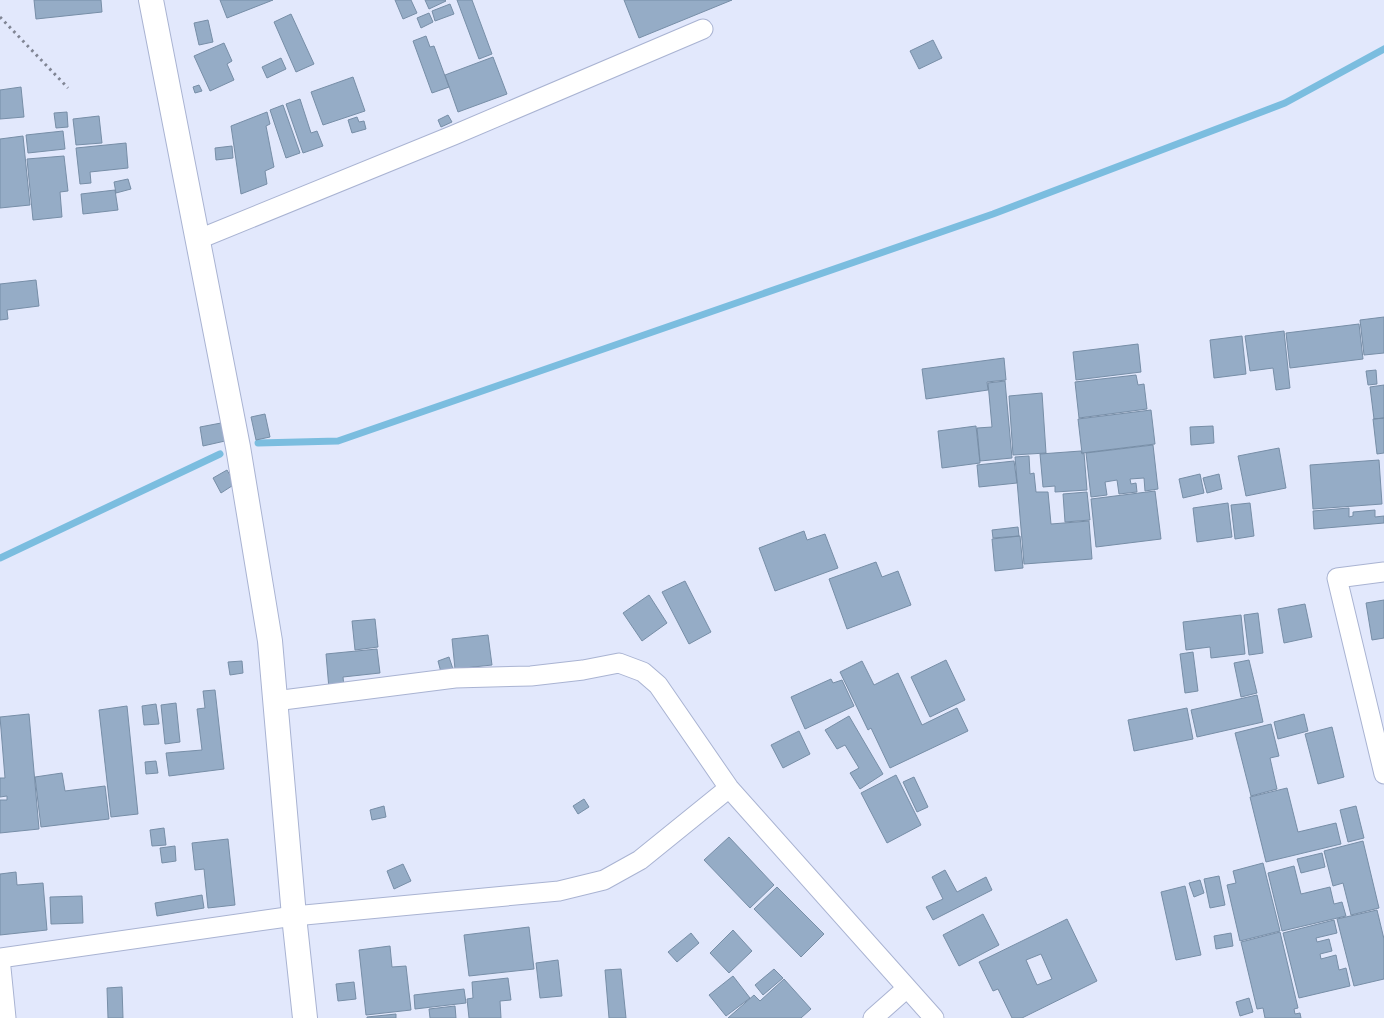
<svg xmlns="http://www.w3.org/2000/svg" width="1384" height="1018" font-family="Ubuntu,sans-serif">
	<rect width="100%" height="100%" fill="#e2e8fc"/>
	<g fill="none" stroke-linecap="round" stroke-linejoin="round">
		<!-- stream -->
		<path stroke="#7bbddf" stroke-width="7" d="M 258,443 L 338,441 L 993,214 L 1285,103 L 1384,49
			M 0,558 L 220,454"/>
	</g>
	<!-- building -->
	<path fill="#95acc6" stroke="#778ea7" fill-rule="evenodd" d="M 34,0 L 101,0 L 102,12 L 36,19 Z
		M 220,0 L 273,0 L 227,18 Z
		M 395,0 L 411,0 L 417,13 L 403,19 Z
		M 425,0 L 445,0 L 446,1 L 429,9 Z
		M 457,0 L 472,0 L 492,54 L 479,59 Z
		M 624,0 L 732,0 L 639,38 Z
		M 450,4 L 454,14 L 435,21 L 432,11 Z
		M 429,13 L 433,22 L 421,28 L 417,18 Z
		M 291,14 L 314,64 L 296,72 L 274,22 Z
		M 208,20 L 213,42 L 199,45 L 194,23 Z
		M 426,36 L 430,47 L 434,46 L 449,87 L 432,93 L 413,41 Z
		M 933,40 L 942,58 L 919,69 L 910,51 Z
		M 224,43 L 232,61 L 227,64 L 234,80 L 210,91 L 194,56 Z
		M 493,57 L 507,94 L 458,112 L 445,75 Z
		M 281,58 L 286,69 L 267,78 L 262,67 Z
		M 353,77 L 365,111 L 323,125 L 311,92 Z
		M 199,85 L 202,91 L 195,93 L 193,87 Z
		M 21,87 L 24,117 L 0,119 L 0,90 Z
		M 300,99 L 311,133 L 317,131 L 323,146 L 303,153 L 286,104 Z
		M 283,105 L 300,153 L 286,158 L 270,110 Z
		M 67,112 L 68,127 L 56,128 L 54,113 Z
		M 267,112 L 270,124 L 266,126 L 274,167 L 265,171 L 267,184 L 241,194 L 231,126 Z
		M 448,115 L 452,122 L 441,127 L 438,120 Z
		M 99,116 L 102,143 L 76,145 L 73,119 Z
		M 357,117 L 359,122 L 364,121 L 366,129 L 352,133 L 348,120 Z
		M 63,131 L 65,149 L 28,153 L 26,135 Z
		M 23,136 L 30,205 L 0,208 L 0,139 Z
		M 126,143 L 128,168 L 90,172 L 91,183 L 80,184 L 76,148 Z
		M 232,146 L 233,158 L 216,160 L 215,148 Z
		M 64,156 L 68,191 L 60,192 L 62,217 L 33,220 L 27,159 Z
		M 128,179 L 131,189 L 116,193 L 114,182 Z
		M 115,190 L 118,210 L 83,214 L 81,194 Z
		M 36,280 L 39,306 L 7,310 L 8,319 L 0,320 L 0,284 Z
		M 1384,317 L 1384,353 L 1364,355 L 1360,320 Z
		M 1359,324 L 1363,359 L 1290,368 L 1286,333 Z
		M 1284,331 L 1290,388 L 1276,390 L 1273,368 L 1250,371 L 1245,336 Z
		M 1242,336 L 1246,374 L 1214,378 L 1210,340 Z
		M 1138,344 L 1141,372 L 1076,380 L 1073,352 Z
		M 1004,358 L 1006,380 L 987,382 L 988,390 L 926,399 L 922,369 Z
		M 1376,370 L 1377,384 L 1368,385 L 1366,371 Z
		M 1136,375 L 1138,385 L 1144,384 L 1147,409 L 1079,418 L 1075,382 Z
		M 1005,381 L 1012,458 L 980,461 L 977,428 L 992,427 L 988,383 Z
		M 1384,385 L 1384,418 L 1374,419 L 1370,387 Z
		M 1042,393 L 1046,453 L 1013,455 L 1009,396 Z
		M 1151,410 L 1155,444 L 1082,453 L 1078,419 Z
		M 265,414 L 270,437 L 256,440 L 251,417 Z
		M 1384,418 L 1384,453 L 1377,454 L 1373,419 Z
		M 221,423 L 225,441 L 203,446 L 200,427 Z
		M 976,426 L 980,463 L 942,468 L 938,431 Z
		M 1213,426 L 1214,443 L 1191,445 L 1190,427 Z
		M 1153,445 L 1158,489 L 1145,491 L 1144,478 L 1130,479 L 1131,484 L 1136,483 L 1137,492 L 1119,494 L 1117,480 L 1105,482 L 1107,495 L 1091,497 L 1086,453 Z
		M 1279,448 L 1286,488 L 1246,496 L 1238,456 Z
		M 1081,451 L 1082,454 L 1084,453 L 1087,490 L 1055,492 L 1055,486 L 1043,487 L 1040,454 Z
		M 1029,456 L 1030,474 L 1034,473 L 1036,492 L 1048,492 L 1051,524 L 1089,521 L 1092,559 L 1024,564 L 1015,457 Z
		M 1379,460 L 1382,504 L 1313,509 L 1310,465 Z
		M 1014,461 L 1017,483 L 979,487 L 977,465 Z
		M 227,470 L 235,484 L 221,493 L 213,478 Z
		M 1200,474 L 1204,493 L 1183,498 L 1179,479 Z
		M 1219,474 L 1222,489 L 1207,493 L 1203,478 Z
		M 1155,491 L 1161,539 L 1096,547 L 1091,499 Z
		M 1087,492 L 1090,520 L 1065,522 L 1063,494 Z
		M 1228,503 L 1232,537 L 1197,542 L 1193,508 Z
		M 1250,503 L 1254,536 L 1235,539 L 1231,505 Z
		M 1349,508 L 1349,517 L 1353,516 L 1353,512 L 1375,510 L 1375,517 L 1384,516 L 1384,523 L 1314,529 L 1313,511 Z
		M 1018,527 L 1019,536 L 993,538 L 992,530 Z
		M 804,531 L 807,540 L 825,534 L 838,568 L 775,591 L 759,548 Z
		M 1020,536 L 1023,568 L 995,571 L 992,539 Z
		M 876,562 L 882,577 L 898,571 L 911,605 L 847,629 L 829,579 Z
		M 685,581 L 711,632 L 689,644 L 662,592 Z
		M 649,595 L 667,623 L 642,641 L 623,613 Z
		M 1384,600 L 1384,638 L 1372,640 L 1366,603 Z
		M 1305,604 L 1312,637 L 1284,643 L 1278,609 Z
		M 1258,613 L 1263,653 L 1249,655 L 1244,615 Z
		M 1241,615 L 1245,654 L 1211,658 L 1210,647 L 1186,650 L 1183,622 Z
		M 375,619 L 378,647 L 355,650 L 352,621 Z
		M 488,635 L 492,665 L 455,669 L 452,639 Z
		M 377,649 L 380,673 L 343,677 L 344,687 L 329,689 L 326,654 Z
		M 1193,652 L 1198,691 L 1185,693 L 1180,654 Z
		M 449,657 L 454,672 L 442,676 L 438,661 Z
		M 946,660 L 965,700 L 930,717 L 911,677 Z
		M 1249,660 L 1257,693 L 1241,697 L 1234,663 Z
		M 242,661 L 243,673 L 230,675 L 228,662 Z
		M 862,661 L 874,685 L 898,673 L 922,725 L 957,708 L 968,731 L 890,768 L 871,728 L 868,730 L 840,672 Z
		M 831,679 L 833,683 L 842,680 L 854,706 L 805,729 L 791,697 Z
		M 215,690 L 224,769 L 169,776 L 166,753 L 202,750 L 197,709 L 205,708 L 203,691 Z
		M 1257,695 L 1263,722 L 1197,737 L 1191,710 Z
		M 176,703 L 180,742 L 165,744 L 161,705 Z
		M 156,704 L 159,724 L 144,725 L 142,706 Z
		M 127,706 L 138,814 L 111,817 L 99,710 Z
		M 1187,708 L 1193,739 L 1134,751 L 1128,720 Z
		M 29,714 L 39,829 L 0,833 L 0,800 L 7,800 L 7,796 L 0,797 L 0,778 L 5,778 L 0,717 Z
		M 1304,714 L 1308,731 L 1278,739 L 1274,722 Z
		M 849,716 L 883,774 L 860,789 L 850,773 L 859,768 L 845,745 L 837,749 L 825,730 Z
		M 1271,724 L 1279,756 L 1270,758 L 1277,789 L 1251,796 L 1235,733 Z
		M 1332,727 L 1344,777 L 1318,784 L 1305,734 Z
		M 799,731 L 810,754 L 783,768 L 771,745 Z
		M 156,761 L 158,773 L 146,774 L 145,762 Z
		M 62,773 L 65,791 L 105,786 L 109,819 L 41,827 L 35,777 Z
		M 896,775 L 921,825 L 887,843 L 861,793 Z
		M 914,777 L 928,807 L 917,812 L 903,782 Z
		M 1287,788 L 1298,832 L 1336,823 L 1341,844 L 1266,862 L 1250,797 Z
		M 584,799 L 589,807 L 578,814 L 573,806 Z
		M 384,806 L 386,817 L 372,820 L 370,810 Z
		M 1356,806 L 1364,838 L 1348,842 L 1340,810 Z
		M 164,828 L 166,845 L 152,846 L 150,830 Z
		M 729,837 L 774,885 L 750,908 L 704,860 Z
		M 228,839 L 235,905 L 208,908 L 204,869 L 195,870 L 192,843 Z
		M 1363,841 L 1379,908 L 1351,915 L 1343,883 L 1333,886 L 1324,851 Z
		M 175,846 L 176,861 L 162,863 L 160,848 Z
		M 1322,853 L 1325,867 L 1301,873 L 1297,859 Z
		M 1263,863 L 1280,931 L 1240,941 L 1227,885 L 1236,883 L 1233,871 Z
		M 403,864 L 411,881 L 394,889 L 387,871 Z
		M 1294,866 L 1301,894 L 1330,887 L 1334,904 L 1342,902 L 1346,916 L 1282,931 L 1268,873 Z
		M 945,870 L 957,892 L 986,877 L 992,890 L 933,920 L 926,907 L 943,899 L 932,877 Z
		M 16,872 L 17,885 L 43,883 L 47,930 L 0,935 L 0,874 Z
		M 1219,876 L 1225,905 L 1210,908 L 1204,879 Z
		M 1200,880 L 1204,893 L 1194,897 L 1189,883 Z
		M 1185,886 L 1201,955 L 1176,960 L 1161,892 Z
		M 777,887 L 824,934 L 801,957 L 754,909 Z
		M 202,895 L 204,908 L 157,916 L 155,903 Z
		M 82,896 L 83,923 L 51,924 L 50,897 Z
		M 1377,910 L 1384,939 L 1384,979 L 1354,986 L 1337,919 Z
		M 983,914 L 999,945 L 959,966 L 943,935 Z
		M 1067,919 L 1097,981 L 1022,1018 L 1012,1018 L 998,989 L 993,991 L 979,962 ZM 1041,954 L 1052,979 L 1037,985 L 1026,960 Z
		M 1334,920 L 1337,933 L 1316,938 L 1317,942 L 1329,939 L 1332,951 L 1320,954 L 1321,959 L 1336,955 L 1339,970 L 1346,968 L 1350,986 L 1299,998 L 1283,933 Z
		M 529,927 L 534,969 L 469,976 L 464,935 Z
		M 733,930 L 752,951 L 729,973 L 710,953 Z
		M 1280,932 L 1298,1008 L 1294,1009 L 1295,1014 L 1300,1013 L 1301,1018 L 1265,1018 L 1263,1008 L 1257,1009 L 1241,942 Z
		M 691,933 L 699,943 L 677,962 L 668,952 Z
		M 1231,933 L 1233,946 L 1216,949 L 1214,936 Z
		M 390,946 L 392,967 L 406,966 L 411,1010 L 366,1015 L 359,950 Z
		M 558,960 L 562,996 L 540,998 L 536,963 Z
		M 621,969 L 626,1018 L 609,1018 L 605,970 Z
		M 774,969 L 783,978 L 763,995 L 755,985 Z
		M 733,976 L 750,998 L 726,1016 L 709,995 Z
		M 508,978 L 511,1000 L 500,1001 L 501,1018 L 469,1018 L 467,999 L 473,998 L 472,982 Z
		M 784,979 L 811,1009 L 801,1018 L 728,1018 L 754,995 L 760,1001 Z
		M 354,982 L 356,999 L 338,1001 L 336,984 Z
		M 122,987 L 123,1018 L 108,1018 L 107,988 Z
		M 464,989 L 466,1003 L 415,1009 L 414,995 Z
		M 1249,998 L 1253,1012 L 1240,1016 L 1236,1002 Z
		M 455,1006 L 456,1018 L 430,1018 L 429,1009 Z
		M 396,1014 L 396,1018 L 367,1018 L 367,1017 Z"/>
	<g fill="none" stroke-linecap="round" stroke-linejoin="round">
		<defs>
			<path id="minor" d="M 199,239 L 454,135 L 703,29
				M 1384,572 L 1337,578 L 1384,774
				M 275,701 L 455,678 L 531,676 L 583,670 L 619,663 L 643,672 L 658,685 L 729,788 L 934,1018
				M 0,958 L 294,916 L 559,891 L 604,880 L 640,860 L 729,788
				M 0,958 L 6,1018
				M 873,1018 L 907,988"/>
			<path id="tertiary" d="M 151,0 L 238,447 L 270,641 L 294,916 L 305,1018"/>
		</defs>
		<!-- minor casing -->
		<use href="#minor" stroke="#a9b3d2" stroke-width="21"/>
		<!-- tertiary casing -->
		<use href="#tertiary" stroke="#a9b3d2" stroke-width="26"/>
		<!-- path -->
		<path stroke="#808594" stroke-width="3" stroke-dasharray="2.5 4" stroke-linecap="butt" d="M 0,17 L 68,88"/>
		<!-- minor -->
		<use href="#minor" stroke="#fff" stroke-width="19"/>
		<!-- tertiary -->
		<use href="#tertiary" stroke="#fff" stroke-width="24"/>
	</g>
</svg>
